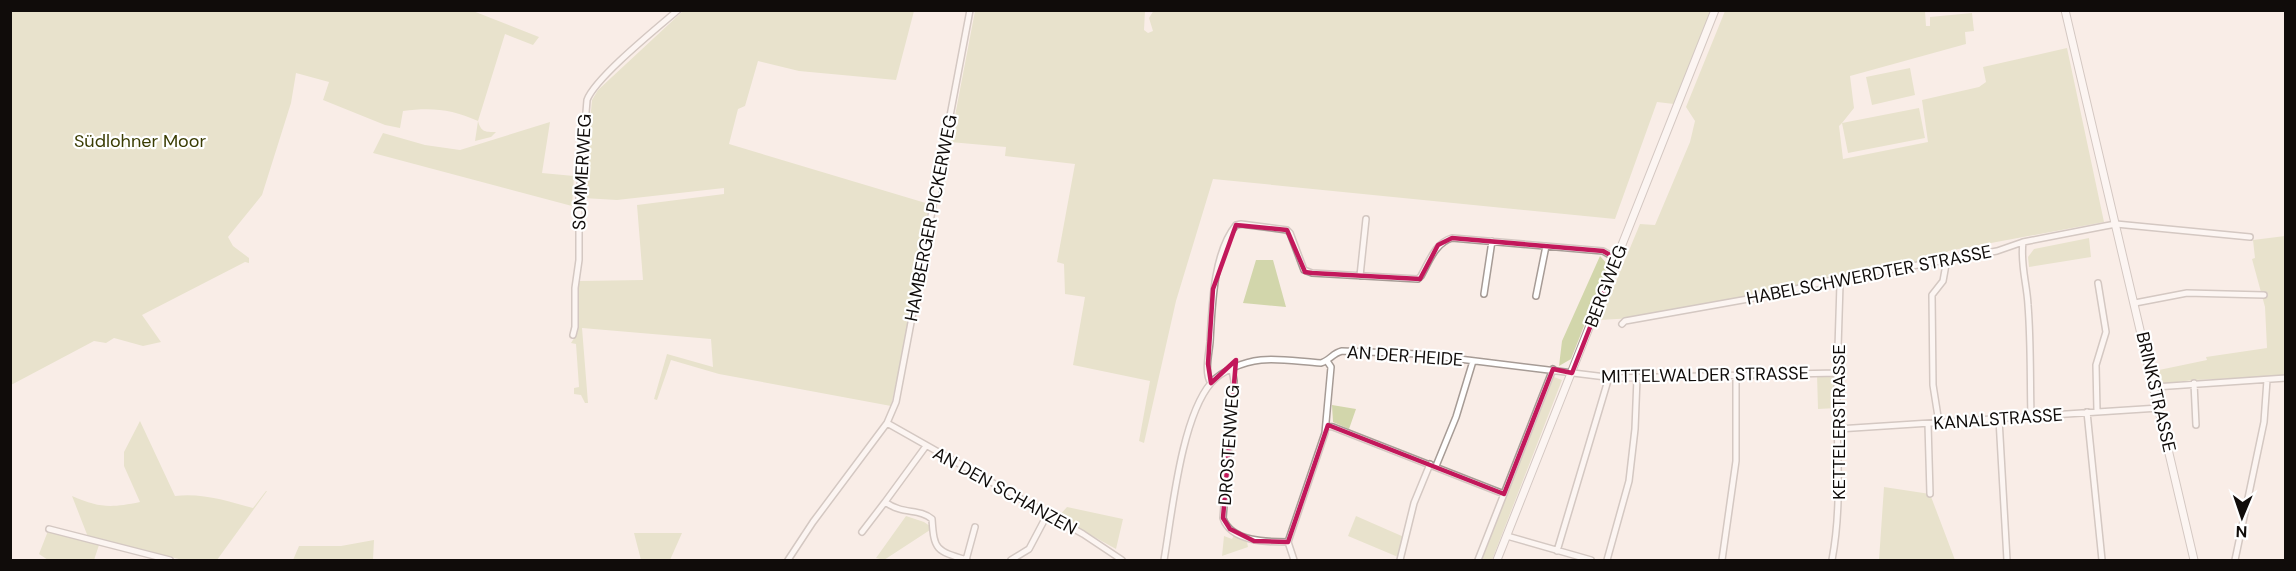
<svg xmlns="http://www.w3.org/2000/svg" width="2296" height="571" font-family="'DM Sans',sans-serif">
	<rect width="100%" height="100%" fill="#f9ede7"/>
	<!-- green -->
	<path fill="#d2d6ab" d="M 11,10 L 473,11 L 539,37 L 533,45 L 505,34 L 478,121 C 481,132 485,132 496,132 L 491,137 L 475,141 L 478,121 C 452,109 431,107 403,111 L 400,128 L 385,125 L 323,100 L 329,82 L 296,73 L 291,103 L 262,195 L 228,237 L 233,246 L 249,258 L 249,263 L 245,262 L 142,315 L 161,342 L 143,346 L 114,338 L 106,343 L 94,341 L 11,385 Z
		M 1154,10 L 1712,11 L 1674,104 L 1657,102 L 1615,219 L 1213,179 L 1176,301 L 1144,443 L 1139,441 L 1150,381 L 1073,365 L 1085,297 L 1065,294 L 1064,264 L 1057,262 L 1075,164 L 1005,156 L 1006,147 L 950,142 L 975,11 L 1145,11 L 1144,30 L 1148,33 L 1153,31 L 1149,18 Z
		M 683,11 L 914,11 L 896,80 L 799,71 L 758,61 L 745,106 L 738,109 L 729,144 L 929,204 L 920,270 L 891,406 L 719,374 L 671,360 L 657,400 L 654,399 L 667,354 L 713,367 L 711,339 L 582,328 L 588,403 L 585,403 L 581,395 L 574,394 L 574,388 L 579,387 L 576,344 L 571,343 L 578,332 L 579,281 L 643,280 L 637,205 L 724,194 L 724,188 L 617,200 L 583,198 L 592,100 L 598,90 Z
		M 1725,11 L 1925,11 L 1926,26 L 1930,26 L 1930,17 L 1972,13 L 1974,31 L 1965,32 L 1966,44 L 1850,76 L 1854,108 L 1842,123 L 1919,108 L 1925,138 L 1848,153 L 1842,123 L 1839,126 L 1843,159 L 1928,142 L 1922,100 L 1979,87 L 1986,82 L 1983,67 L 2067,48 L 2104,222 L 1948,251 L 1945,256 L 1819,280 L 1773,293 L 1634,318 L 1600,320 L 1640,224 L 1655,225 L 1690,142 L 1695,121 L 1686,107 Z
		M 1910,68 L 1915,95 L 1872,105 L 1866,77 Z
		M 550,122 L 542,173 L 574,176 L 572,206 L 373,153 L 383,133 L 425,145 L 460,150 Z
		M 2285,236 L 2285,376 L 2194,380 L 2161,384 L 2159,370 L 2207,360 L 2206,357 L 2267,348 L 2265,307 L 2252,259 L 2255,258 L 2253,240 Z
		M 2089,238 L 2091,257 L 2029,267 L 2028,257 L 2034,249 Z
		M 1600,256 L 1608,265 L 1571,359 L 1559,366 L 1562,341 Z
		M 1256,260 L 1273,260 L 1286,307 L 1243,303 Z
		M 1838,373 L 1837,408 L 1818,409 L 1817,374 Z
		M 1554,377 L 1562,380 L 1492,560 L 1481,560 Z
		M 1332,405 L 1356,409 L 1349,429 L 1333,422 Z
		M 140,421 L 175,496 C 204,493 226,501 253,508 L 266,491 L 267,491 L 217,560 L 183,560 L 88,537 L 72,496 C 100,508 110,508 140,502 L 124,466 L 124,452 Z
		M 1884,487 L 1930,494 L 1955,560 L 1879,560 Z
		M 1067,507 L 1123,519 L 1116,549 L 1058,517 Z
		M 906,516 L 924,522 L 930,526 L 930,530 L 884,560 L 876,558 Z
		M 1356,516 L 1404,537 L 1398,557 L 1348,536 Z
		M 48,531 L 99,545 L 94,560 L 48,560 L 39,554 Z
		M 634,533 L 682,533 L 670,560 L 641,560 Z
		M 1234,535 L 1247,542 L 1248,547 L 1222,556 L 1224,536 L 1232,539 Z
		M 374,540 L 373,560 L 293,560 L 299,546 L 341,546 Z"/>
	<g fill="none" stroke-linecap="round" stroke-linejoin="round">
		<defs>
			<path id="street" d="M 2023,242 C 2020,264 2027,284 2028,305 C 2031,342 2030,379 2031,416
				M 1360,276 L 1366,219
				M 1484,294 L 1492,241
				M 1536,296 L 1546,246
				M 2135,303 L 2187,293 L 2264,295
				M 1622,324 L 1625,321 L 1776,294 L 1827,281 L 1997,251 L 2023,242 L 2105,226 L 2116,224 L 2250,237
				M 573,335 L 575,327 L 575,288 L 579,260 L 579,198 L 587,100 C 595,78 657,28 678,10
				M 1232,369 L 1234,381 L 1223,518 C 1231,542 1267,542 1288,542
				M 1211,383 C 1204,373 1209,354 1210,342 C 1212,308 1213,253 1236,225 L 1241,224 L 1287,230 L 1290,233 L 1304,270 L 1312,273 L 1418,279 L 1421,276 C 1429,262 1435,243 1452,238 L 1603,251 L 1617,259
				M 2194,383 L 2196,425
				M 2155,387 L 2286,378
				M 2097,411 L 2096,365 L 2106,332 L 2098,283
				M 2087,412 L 2102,560
				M 1999,419 L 2007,560
				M 887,423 L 1083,534 L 1122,560
				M 1939,423 L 1933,385 L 1932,295 L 1943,281 L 1947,259
				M 1928,424 L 1930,494
				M 1326,426 L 1333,427 L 1504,494
				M 1838,429 L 2159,408
				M 926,446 L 885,502 C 903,515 919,508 932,519 C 934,550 936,551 967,560
				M 1436,466 L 1456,417 L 1473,361
				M 49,529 L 170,560
				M 862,532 L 885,502
				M 1507,536 L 1591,560
				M 1557,551 L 1609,377
				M 788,560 L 813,522 L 887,423 L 896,402 L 970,10
				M 966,560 L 975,527
				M 1011,560 L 1029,549 L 1047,515
				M 1164,560 C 1172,514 1181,418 1211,383 C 1222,370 1244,362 1261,360 C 1280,358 1301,362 1321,363 C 1330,360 1333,353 1342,351 L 1419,354 L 1614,378 L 1838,373
				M 1294,560 L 1288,542 L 1325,433 L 1331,367 L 1327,361
				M 1400,560 L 1414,503 L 1430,464
				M 1478,560 L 1553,369
				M 1607,560 L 1629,481 L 1635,429 L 1637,378
				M 1722,560 L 1736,461 L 1736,376
				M 1832,560 C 1842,507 1837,458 1837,404 C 1837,364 1839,323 1840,283
				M 2235,560 L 2264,422 L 2267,380"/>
			<path id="secondary" d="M 2065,10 L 2194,560
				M 1497,560 L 1715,10"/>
		</defs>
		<!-- street casing -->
		<use href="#street" stroke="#a69b95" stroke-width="8"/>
		<!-- secondary casing -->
		<use href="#secondary" stroke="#a69b95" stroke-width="9"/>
		<!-- street -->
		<use href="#street" stroke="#fff" stroke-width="5"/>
		<!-- secondary -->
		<use href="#secondary" stroke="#fff" stroke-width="7"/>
	</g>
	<!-- marked area -->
	<path d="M0 0H2296V571H0ZM 1236,225 L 1287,230 L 1305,272 L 1312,273 L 1420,279 L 1438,245 L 1452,238 L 1603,251 L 1617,259 L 1572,373 L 1553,369 L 1504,494 L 1328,425 L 1288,542 L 1254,541 L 1230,529 L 1223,518 L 1236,360 L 1211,383 L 1208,364 L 1213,289 Z" fill="#f9ede7" fill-opacity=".55" fill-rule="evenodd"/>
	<path fill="none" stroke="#c2185b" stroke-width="4.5" stroke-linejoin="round" d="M 1236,225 L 1287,230 L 1305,272 L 1312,273 L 1420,279 L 1438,245 L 1452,238 L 1603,251 L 1617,259 L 1572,373 L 1553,369 L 1504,494 L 1328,425 L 1288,542 L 1254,541 L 1230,529 L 1223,518 L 1236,360 L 1211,383 L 1208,364 L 1213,289 Z"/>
	<g text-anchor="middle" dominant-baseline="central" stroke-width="4.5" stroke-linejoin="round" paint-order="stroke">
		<!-- park labels -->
		<g font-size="18" fill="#3a3c03" stroke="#fff">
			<text x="140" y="141">Südlohner Moor</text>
		</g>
		<!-- street labels -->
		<g font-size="18" fill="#100c0a" stroke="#fff">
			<text transform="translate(582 172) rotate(-87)">SOMMERWEG</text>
			<text transform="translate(931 218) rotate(-79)">HAMBERGER PICKERWEG</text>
			<text transform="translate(1869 275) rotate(-11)">HABELSCHWERDTER STRASSE</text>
			<text transform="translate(1606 286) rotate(-69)">BERGWEG</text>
			<text transform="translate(1405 356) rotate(4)">AN DER HEIDE</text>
			<text transform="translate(1705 375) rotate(-1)">MITTELWALDER STRASSE</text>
			<text transform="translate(2156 392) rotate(77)">BRINKSTRASSE</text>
			<text transform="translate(1998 419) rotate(-4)">KANALSTRASSE</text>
			<text transform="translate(1839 422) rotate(-90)">KETTELERSTRASSE</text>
			<text transform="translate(1229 445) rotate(-86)">DROSTENWEG</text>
			<text transform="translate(1005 491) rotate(29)">AN DEN SCHANZEN</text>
		</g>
	</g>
	<!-- border -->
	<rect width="2296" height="571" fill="none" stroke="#100c0a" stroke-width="24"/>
	<!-- north arrow -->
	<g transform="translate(2242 517) rotate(182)" stroke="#ffffff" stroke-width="4.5" paint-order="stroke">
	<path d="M0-4.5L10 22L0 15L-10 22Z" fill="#100c0a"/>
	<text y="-9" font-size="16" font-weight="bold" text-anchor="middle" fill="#100c0a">N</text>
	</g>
</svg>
